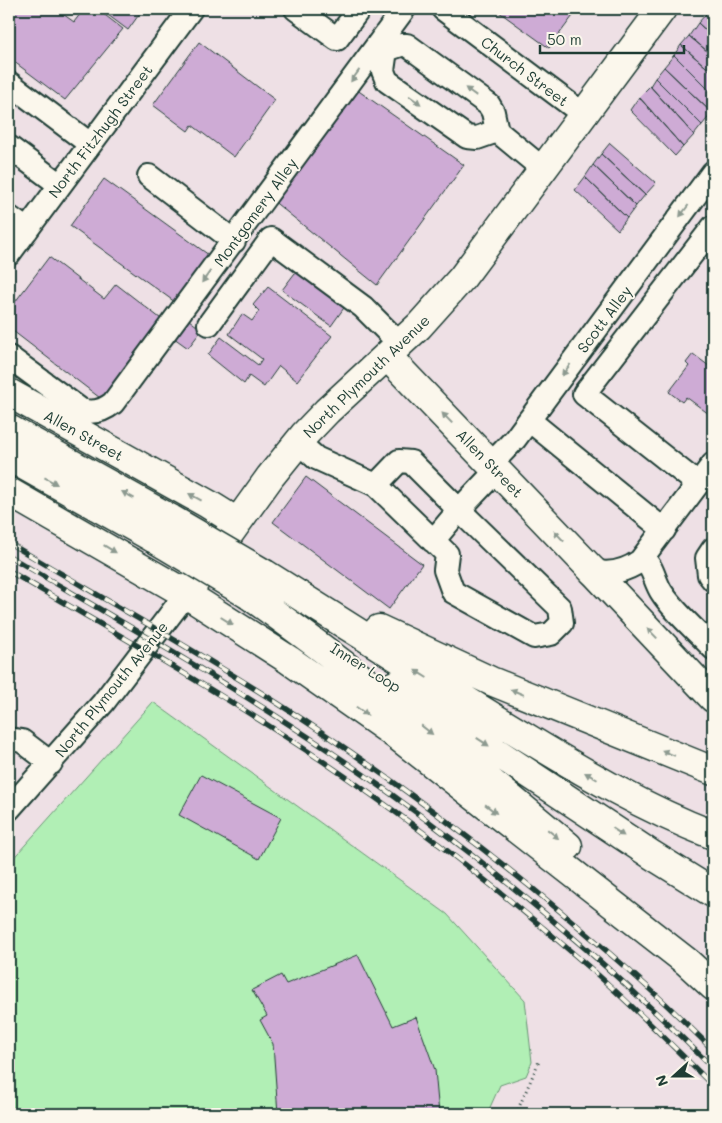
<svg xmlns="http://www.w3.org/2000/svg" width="722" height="1123" font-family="Mali,sans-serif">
	<rect width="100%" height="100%" fill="#eee0e5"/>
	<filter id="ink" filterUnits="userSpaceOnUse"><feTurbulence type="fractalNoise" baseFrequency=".02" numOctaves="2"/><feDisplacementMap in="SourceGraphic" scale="10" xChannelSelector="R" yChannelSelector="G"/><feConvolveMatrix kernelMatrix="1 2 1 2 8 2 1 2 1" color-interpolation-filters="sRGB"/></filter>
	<g filter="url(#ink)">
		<!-- green -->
		<path fill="#b1efb5" stroke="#689674" d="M 153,702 L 447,914 L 525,1000 L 532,1062 L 526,1076 L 500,1085 L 487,1114 L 9,1114 L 9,863 Z"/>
		<!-- building -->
		<path fill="#ceabd5" stroke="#1f3d34" d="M 9,9 L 56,9 L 74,22 L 84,9 L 97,9 L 123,29 L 65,100 L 9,58 Z
			M 100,9 L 143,9 L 128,30 Z
			M 495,9 L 578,9 L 549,48 Z
			M 707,13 L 713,18 L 713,37 L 698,23 Z
			M 698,23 L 713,37 L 713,56 L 689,36 Z
			M 689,36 L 713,56 L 713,73 L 681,45 Z
			M 199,42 L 275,100 L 234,157 L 192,125 L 188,131 L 153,105 Z
			M 681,45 L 713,73 L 713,94 L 674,55 Z
			M 674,55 L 713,94 L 713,112 L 712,113 L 664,67 Z
			M 664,67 L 712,113 L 702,125 L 655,78 Z
			M 655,78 L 702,125 L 694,135 L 650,86 Z
			M 650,86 L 694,135 L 683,147 L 639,97 Z
			M 353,87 L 464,165 L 377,285 L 272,200 Z
			M 639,97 L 683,147 L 675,156 L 630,110 Z
			M 610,143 L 656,183 L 645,195 L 601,154 Z
			M 601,154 L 645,195 L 636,206 L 593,165 Z
			M 593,165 L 636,206 L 627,218 L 585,177 Z
			M 585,177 L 627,218 L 618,230 L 575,190 Z
			M 104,179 L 213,258 L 179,305 L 70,226 Z
			M 49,257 L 104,299 L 116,284 L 165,322 L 104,401 L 9,328 L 9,310 Z
			M 298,269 L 346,305 L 331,326 L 282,290 Z
			M 268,287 L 332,336 L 297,381 L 279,366 L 264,387 L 249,376 L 244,384 L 208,355 L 221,337 L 258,365 L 262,359 L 229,334 L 242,314 L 252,321 L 259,311 L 253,305 Z
			M 184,316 L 202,330 L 188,348 L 170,335 Z
			M 693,354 L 713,369 L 713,408 L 709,414 L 686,397 L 682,402 L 669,392 L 689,366 L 686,363 Z
			M 306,477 L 422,564 L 389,609 L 273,522 Z
			M 201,775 L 281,818 L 259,859 L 179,815 Z
			M 358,955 L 393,1026 L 416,1017 L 435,1070 L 439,1114 L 278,1114 L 273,1044 L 260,1020 L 267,1016 L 252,990 L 281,975 L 286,984 Z"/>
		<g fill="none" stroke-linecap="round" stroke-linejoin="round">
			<defs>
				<path id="minor" d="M 296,9 L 337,39 L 357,12 L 352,9
					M 443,9 L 583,114
					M 386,50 L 401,45 L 407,45 L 489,105 L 493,112 L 497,131 L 543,169
					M 386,50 L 383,71 L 387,81 L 467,137 L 477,138 L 497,131
					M 9,83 L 90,144
					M 9,147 L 60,185
					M 149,176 L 234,241
					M 9,217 L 27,230
					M 9,254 L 191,9
					M 209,324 L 271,239 L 363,307 L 400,344
					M 9,357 L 81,410 C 93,414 103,411 113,403 L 404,9
					M 529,420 L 664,530
					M 298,442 L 316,458 L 376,485
					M 491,464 L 515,439 L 713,172
					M 698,484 L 584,394 L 713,227
					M 433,541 L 459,510 L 411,462 L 399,461 L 376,485 L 447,554 L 445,570 L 453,592 L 534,637 L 551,634 L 562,623 L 560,608 L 459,510 L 497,470
					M 713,549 L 707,558 L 709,575 L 713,580
					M 643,558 C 654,568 654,581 662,593 C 675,613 696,630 713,648
					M 593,571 C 609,575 626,571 640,561 L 713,464
					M 9,739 L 22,741 L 51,763
					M 9,809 L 103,703 L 186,594"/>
				<path id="major" d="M 387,356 L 593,571
					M 9,393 L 208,504 L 237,522
					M 9,492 L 186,594 L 270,477 L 304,435 L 327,411 L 419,326 L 462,278 L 662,9"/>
				<path id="highway" d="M 9,429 L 171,519
					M 9,457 L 155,539
					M 593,571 L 713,698
					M 265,574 C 350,627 433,681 519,733 C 583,772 643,808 713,835
					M 186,594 L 289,660 L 396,735 L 687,962 L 713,986
					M 249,595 C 359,673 464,759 568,846
					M 379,629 L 491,681 L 713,771
					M 395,685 L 652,855 L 713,893"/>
			</defs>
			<!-- minor casing -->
			<use href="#minor" stroke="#1f3d34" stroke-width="26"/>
			<!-- major casing -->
			<use href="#major" stroke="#1f3d34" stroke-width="31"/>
			<!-- highway casing -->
			<use href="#highway" stroke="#1f3d34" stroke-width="31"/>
			<!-- path -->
			<path stroke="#1f3d34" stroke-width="3" stroke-dasharray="1 4" stroke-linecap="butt" d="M 516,1114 L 540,1059"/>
			<!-- minor -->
			<use href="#minor" stroke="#fbf7ec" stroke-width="22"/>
			<!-- major -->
			<use href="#major" stroke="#fbf7ec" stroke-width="28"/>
			<!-- highway -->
			<use href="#highway" stroke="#fbf7ec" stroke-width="28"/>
			<defs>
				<path id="rail" d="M 9,543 C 114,605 222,665 323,733 C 428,804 529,882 624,966 C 655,993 684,1021 713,1050
					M 9,556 C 116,619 224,680 328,750 C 466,843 595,950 713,1068
					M 9,571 C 114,632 220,692 321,760 C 415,823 504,893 589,967 C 632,1005 672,1045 713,1086"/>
			</defs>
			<!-- rail casing -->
			<use href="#rail" stroke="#1f3d34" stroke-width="5.5"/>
			<!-- rail -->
			<use href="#rail" stroke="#fbf7ec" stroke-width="4" stroke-dasharray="11" stroke-linecap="butt"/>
			<defs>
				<path id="highway-bridge" d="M 171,519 L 265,574
					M 155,539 L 249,595"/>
			</defs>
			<!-- highway-bridge casing -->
			<use href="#highway-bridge" stroke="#1f3d34" stroke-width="31" stroke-linecap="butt"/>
			<!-- highway-bridge -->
			<use href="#highway-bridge" stroke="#fbf7ec" stroke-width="28"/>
		</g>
		<!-- one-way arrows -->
		<defs><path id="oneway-solid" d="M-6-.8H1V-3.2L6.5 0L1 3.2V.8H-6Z" transform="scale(1.25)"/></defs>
		<g fill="#8d9a90">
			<use href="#oneway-solid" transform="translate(355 76) rotate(126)"/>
			<use href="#oneway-solid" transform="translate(471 92) rotate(-144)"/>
			<use href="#oneway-solid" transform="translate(415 100) rotate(35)"/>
			<use href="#oneway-solid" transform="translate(684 211) rotate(127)"/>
			<use href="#oneway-solid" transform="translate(206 277) rotate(126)"/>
			<use href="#oneway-solid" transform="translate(566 370) rotate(127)"/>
			<use href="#oneway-solid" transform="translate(447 418) rotate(-134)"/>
			<use href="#oneway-solid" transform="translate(51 481) rotate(29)"/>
			<use href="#oneway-solid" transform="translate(128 495) rotate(-151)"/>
			<use href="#oneway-solid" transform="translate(195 497) rotate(-151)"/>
			<use href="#oneway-solid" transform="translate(559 536) rotate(-133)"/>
			<use href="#oneway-solid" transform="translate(110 549) rotate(31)"/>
			<use href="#oneway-solid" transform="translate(227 621) rotate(32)"/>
			<use href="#oneway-solid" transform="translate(652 633) rotate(-134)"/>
			<use href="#oneway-solid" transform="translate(421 674) rotate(-148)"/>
			<use href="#oneway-solid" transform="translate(517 692) rotate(-158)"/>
			<use href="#oneway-solid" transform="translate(362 711) rotate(35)"/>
			<use href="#oneway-solid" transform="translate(427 730) rotate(38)"/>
			<use href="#oneway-solid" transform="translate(483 742) rotate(33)"/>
			<use href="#oneway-solid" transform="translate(668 753) rotate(-158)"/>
			<use href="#oneway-solid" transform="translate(591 776) rotate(-150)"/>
			<use href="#oneway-solid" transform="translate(491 809) rotate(38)"/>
			<use href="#oneway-solid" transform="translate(618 832) rotate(34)"/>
			<use href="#oneway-solid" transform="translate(553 834) rotate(40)"/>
		</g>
	</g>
	<g text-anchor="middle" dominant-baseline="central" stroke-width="4" stroke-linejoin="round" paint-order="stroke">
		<!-- street labels -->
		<g font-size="15" fill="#1f3d34" stroke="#fbf7ec">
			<text transform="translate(525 71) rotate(37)">Church Street</text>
			<text transform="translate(100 131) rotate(-53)">North Fitzhugh Street</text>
			<text transform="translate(255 212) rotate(-54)">Montgomery Alley</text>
			<text transform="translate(604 319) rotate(-53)">Scott Alley</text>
			<text transform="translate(366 376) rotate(-44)">North Plymouth Avenue</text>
			<text transform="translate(84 435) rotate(29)">Allen Street</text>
			<text transform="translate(490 463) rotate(46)">Allen Street</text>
			<text transform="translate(366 667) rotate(32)">Inner Loop</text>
			<text transform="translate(111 689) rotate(-51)">North Plymouth Avenue</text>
		</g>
	</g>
	<!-- margin -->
	<rect width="722" height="1123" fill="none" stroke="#fbf7ec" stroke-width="30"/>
	<rect x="15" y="15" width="692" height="1093" fill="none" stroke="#1f3d34" stroke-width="2" filter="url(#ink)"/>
	<!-- north arrow -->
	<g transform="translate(674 1076) rotate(249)" stroke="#fbf7ec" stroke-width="4" paint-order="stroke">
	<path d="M0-4L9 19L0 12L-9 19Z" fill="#1f3d34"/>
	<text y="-8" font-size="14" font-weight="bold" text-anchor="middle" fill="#1f3d34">N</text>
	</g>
	<!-- scale -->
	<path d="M540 45v8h144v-8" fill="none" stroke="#1f3d34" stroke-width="2.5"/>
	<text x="547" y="45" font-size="15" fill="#1f3d34" stroke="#fbf7ec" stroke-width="4" paint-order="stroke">50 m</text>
</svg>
